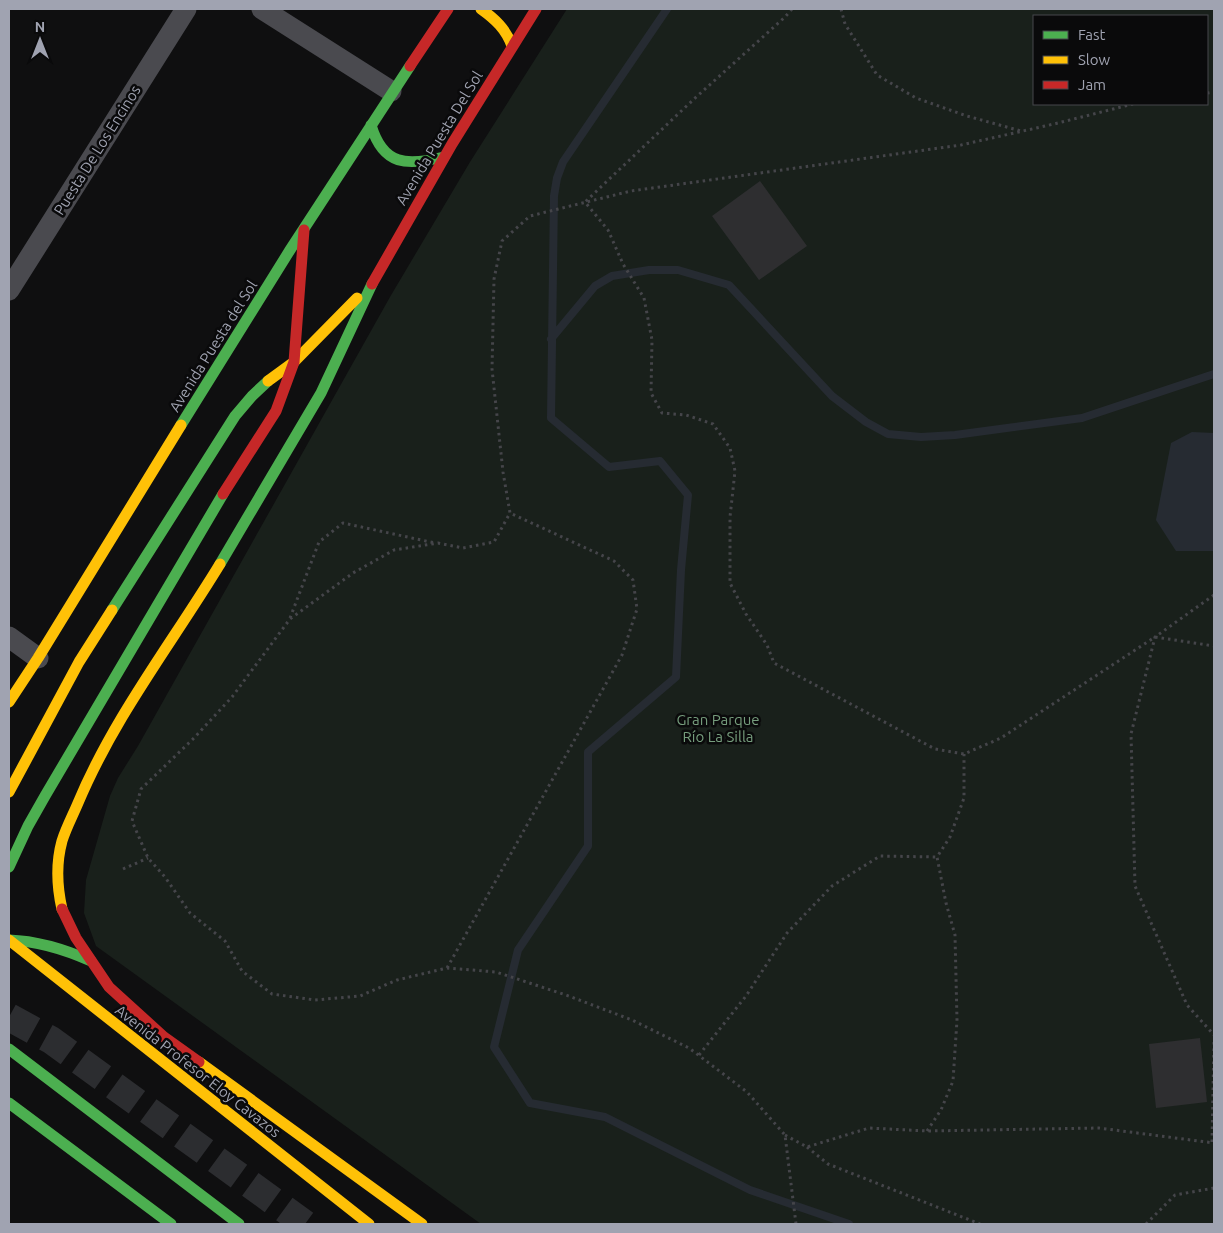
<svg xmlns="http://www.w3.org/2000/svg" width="1223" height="1233" font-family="Ubuntu,sans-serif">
	<rect width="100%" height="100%" fill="#0f0f10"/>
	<!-- green -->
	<path fill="#19201b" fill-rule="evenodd" d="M 567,9 L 1214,9 L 1214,1224 L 481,1224 L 96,946 L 84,913 L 86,880 L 110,796 L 118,778 L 138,746 L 390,297 L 470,162 ZM 1034,16 L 1207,16 L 1207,104 L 1034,104 Z"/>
	<!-- water -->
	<path fill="#262b32" d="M 1192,432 L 1214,433 L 1214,551 L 1176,551 L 1156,520 L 1171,443 Z"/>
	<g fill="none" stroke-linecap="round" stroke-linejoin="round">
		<!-- stream -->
		<path stroke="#262b32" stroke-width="8" d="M 667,9 L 563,162 L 557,178 L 554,196 L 551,418 L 609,467 L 660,461 L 688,495 L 681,570 L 676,677 L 588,752 L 588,846 L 518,950 L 494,1047 L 530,1103 L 605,1117 L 750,1190 L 849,1224
			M 551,339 L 595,286 L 612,276 L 649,270 L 678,270 L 729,285 L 832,396 L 866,422 L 888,434 L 921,437 L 955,435 L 1082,418 L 1214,374"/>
	</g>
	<!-- building -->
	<path fill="#2e2e30" d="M 760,181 L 807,246 L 759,280 L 712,216 Z
		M 1200,1038 L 1207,1102 L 1156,1108 L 1149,1044 Z"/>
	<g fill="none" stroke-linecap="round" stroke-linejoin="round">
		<!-- secondary-tunnel -->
		<path stroke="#2c2d30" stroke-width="28" stroke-dasharray="28 14" stroke-linecap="butt" d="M 9,1017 L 51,1040 L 305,1224"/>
		<!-- path -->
		<path stroke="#45454a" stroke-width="3" stroke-dasharray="2.5 4" stroke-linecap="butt" d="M 792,9 L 785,17 L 694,99 L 585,202 L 608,230 L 623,264 L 644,298 L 652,340 L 651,393 L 662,413 L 686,415 L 713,424 L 730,448 L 735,471 L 730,517 L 730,583 L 746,614 L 767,645 L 774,663 L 935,749 L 964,754 L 1001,738 L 1155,637 L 1214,646
			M 841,9 L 845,24 L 877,75 L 916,98 L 967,116 L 1021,131
			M 1207,93 L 1214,92
			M 1214,595 L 1155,637 L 1131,734 L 1135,886 L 1187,1005 L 1214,1035
			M 290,618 L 319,542 L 343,523 L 435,543
			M 123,869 L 148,858
			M 447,968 L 622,655 L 637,609 L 633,580 L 614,561 L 510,513
			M 699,1055 L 746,996 L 787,933 L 832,886 L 880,856 L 937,857
			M 927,1131 L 941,1110 L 953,1081 L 957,1020 L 955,935 L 946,903 L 937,857 L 950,837 L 964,798 L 964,754
			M 785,1135 L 807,1147 L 869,1128 L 927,1131 L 1099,1128 L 1214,1143
			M 1212,1142 L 1214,1041
			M 807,1147 L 828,1164 L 980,1224
			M 796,1224 L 785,1135 L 747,1092 L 689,1048 L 632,1020 L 566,995 L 496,972 L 447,968 L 397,980 L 360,996 L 315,1000 L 272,994 L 242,971 L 225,941 L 190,913 L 165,877 L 148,858 L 132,821 L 141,789 L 194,738 L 232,697 L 290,619 L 353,573 L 394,550 L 438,543 L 463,548 L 494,542 L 510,513 L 503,472 L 492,369 L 494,279 L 502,241 L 530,216 L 631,191 L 961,145 L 1054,124 L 1133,104
			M 1146,1224 L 1175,1195 L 1214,1188"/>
		<!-- street -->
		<path stroke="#4a4a4f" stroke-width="21" d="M 262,9 L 391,91
			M 9,290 L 186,9
			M 9,637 L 38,658"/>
		<!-- fast -->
		<path stroke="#4caf50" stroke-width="11" d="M 371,125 C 383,166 407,166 444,157
			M 181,425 L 290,250 L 410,66
			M 220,564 L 321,393 L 372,284
			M 112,610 L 235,416 L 252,396 L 268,381
			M 9,867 L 28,826 L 45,796 L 223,494
			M 9,940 C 38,941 64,949 91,961
			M 9,1049 L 239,1224
			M 9,1103 L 171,1224"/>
		<!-- slow -->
		<path stroke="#ffc107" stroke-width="11" d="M 481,9 C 495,19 506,29 512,46
			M 268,381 L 294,362 L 357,298
			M 9,702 L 38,658 L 181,425
			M 9,792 L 79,662 L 112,610
			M 62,909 C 57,887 56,863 62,841 C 66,828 73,815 78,803 C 114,717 172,643 220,564
			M 9,940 L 369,1224
			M 199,1062 L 422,1224"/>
		<!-- jam -->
		<path stroke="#c62828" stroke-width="11" d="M 410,66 L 448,9
			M 372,284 L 452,144 L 536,9
			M 223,494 L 276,411 L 294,362 L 304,230
			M 62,909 L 76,938 L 109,987 L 164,1037 L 199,1062"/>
	</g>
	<g text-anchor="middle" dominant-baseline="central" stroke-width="5" stroke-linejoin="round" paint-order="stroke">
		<!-- street labels -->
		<g font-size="15" fill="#a0a3b1" stroke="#0a0a0b">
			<text transform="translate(439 138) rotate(-59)">Avenida Puesta Del Sol</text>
			<text transform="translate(97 150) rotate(-58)">Puesta De Los Encinos</text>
			<text transform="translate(213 346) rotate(-58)">Avenida Puesta del Sol</text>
			<text transform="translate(198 1071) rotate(38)">Avenida Profesor Eloy Cavazos</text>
		</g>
		<!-- park labels -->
		<g font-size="15" fill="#769d7d" stroke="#0a0a0b">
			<text x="718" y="719">Gran Parque<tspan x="718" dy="17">Río La Silla</tspan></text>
		</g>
	</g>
	<!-- border -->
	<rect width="1223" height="1233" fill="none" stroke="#a0a3b1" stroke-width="20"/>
	<!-- legend -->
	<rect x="1033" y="15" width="175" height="90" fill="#0a0a0b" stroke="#46474d"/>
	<rect x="1043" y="31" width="25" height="8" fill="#4caf50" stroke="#46474d"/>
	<text x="1078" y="40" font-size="15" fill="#a0a3b1">Fast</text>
	<rect x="1043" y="56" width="25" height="8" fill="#ffc107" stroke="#46474d"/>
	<text x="1078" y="65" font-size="15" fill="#a0a3b1">Slow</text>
	<rect x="1043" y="81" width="25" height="8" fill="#c62828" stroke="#46474d"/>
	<text x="1078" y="90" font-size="15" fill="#a0a3b1">Jam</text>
	<!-- north arrow -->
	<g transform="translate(40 40)" stroke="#0a0a0b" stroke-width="4" paint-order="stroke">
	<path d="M0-4L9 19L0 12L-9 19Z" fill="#a0a3b1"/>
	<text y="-8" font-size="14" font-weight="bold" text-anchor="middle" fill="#a0a3b1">N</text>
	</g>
</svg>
